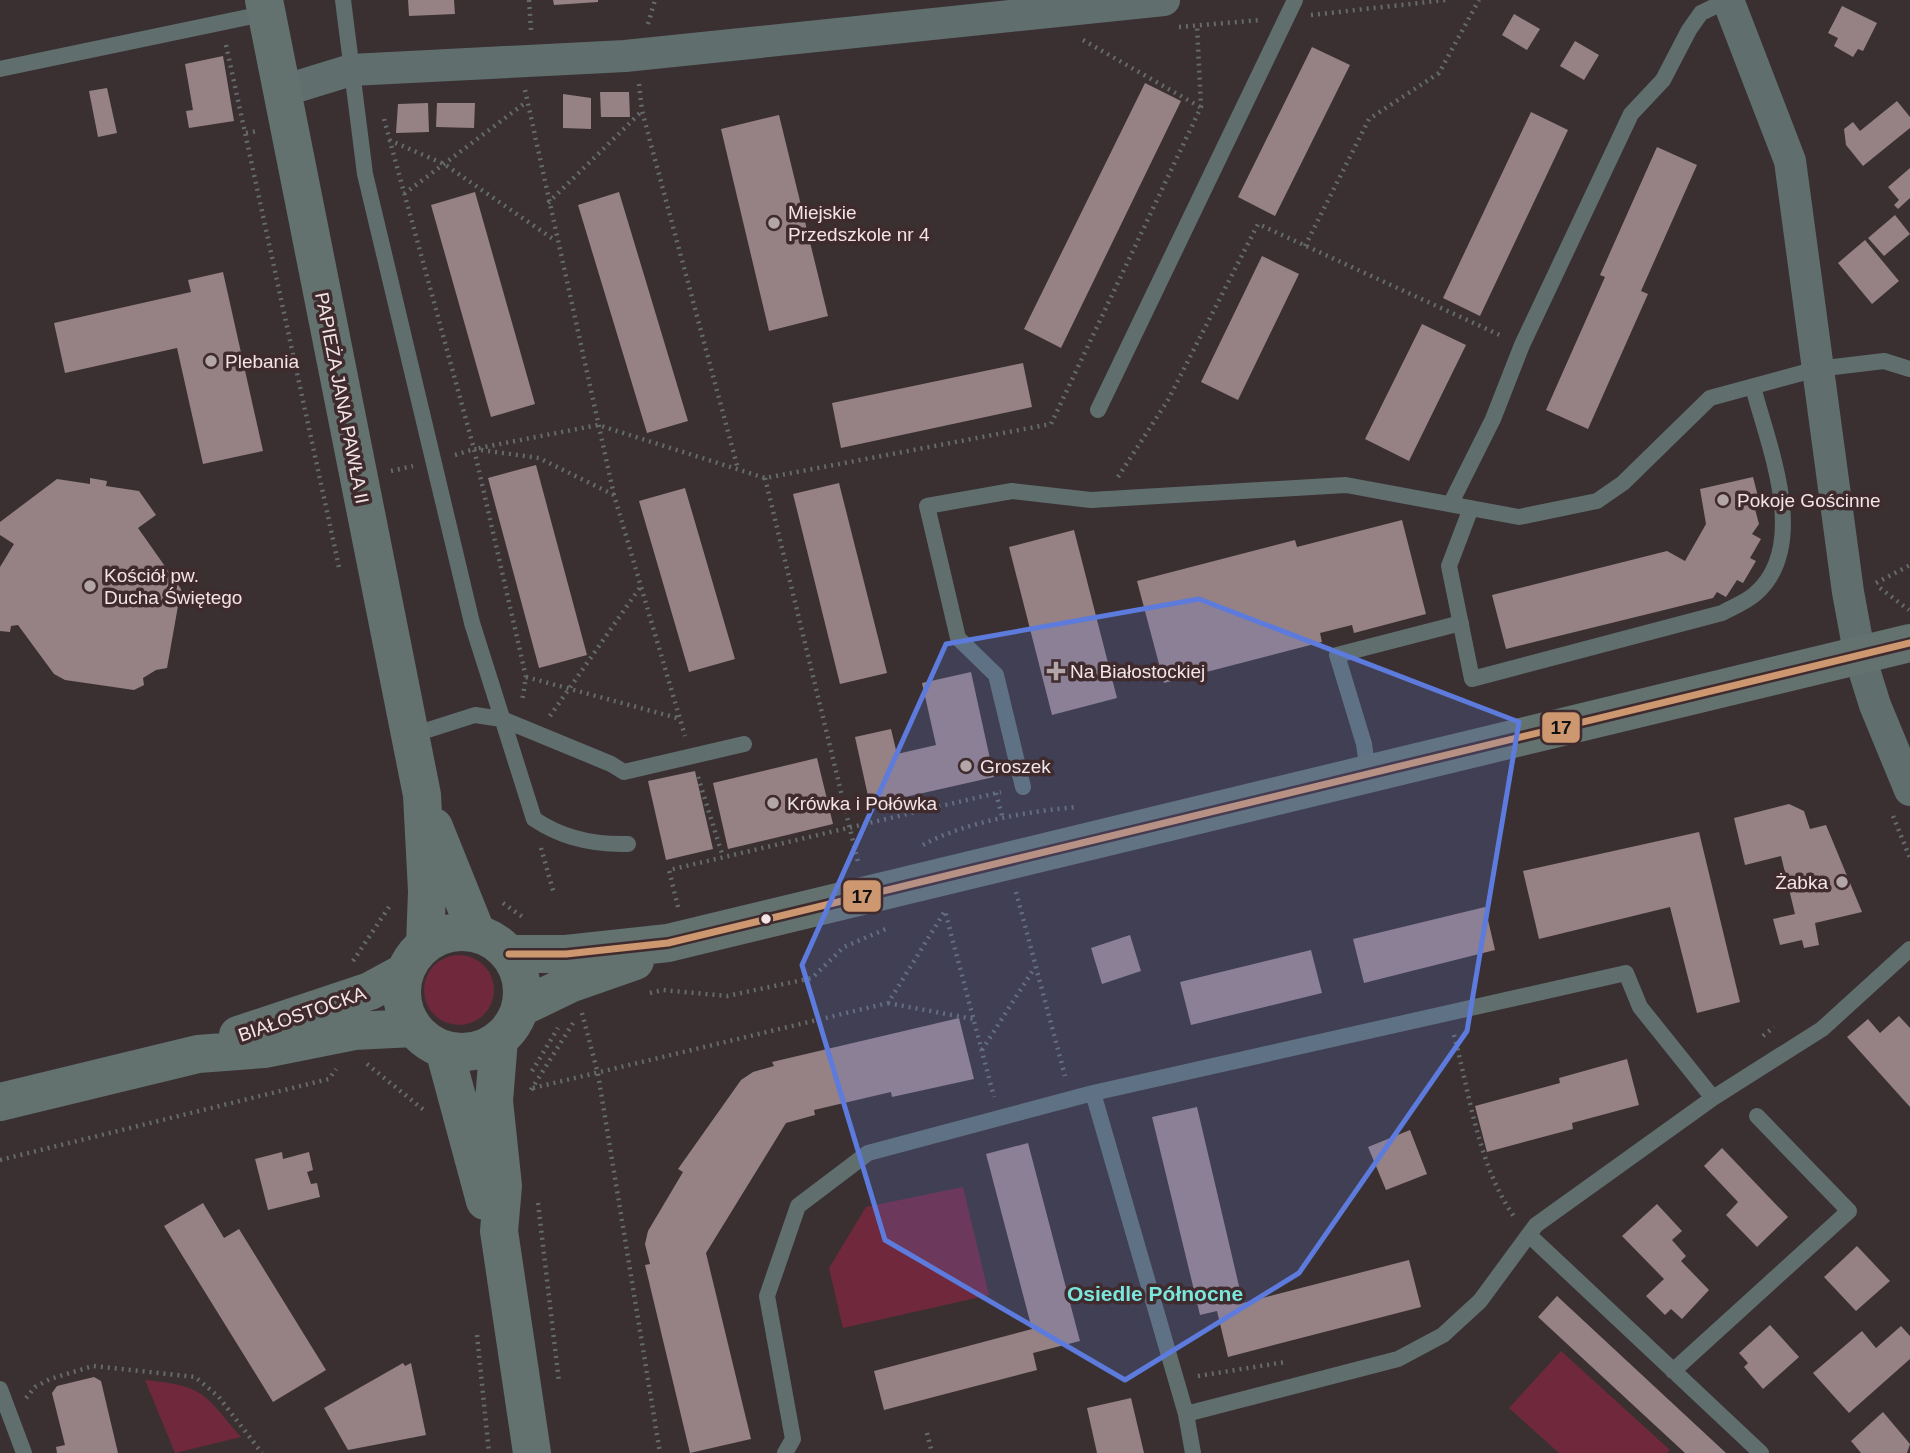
<svg xmlns="http://www.w3.org/2000/svg" width="1910" height="1453" font-family="Helvetica,sans-serif">
	<rect width="100%" height="100%" fill="#3a3032"/>
	<!-- green -->
	<path fill="#70293c" d="M424 990a35 35 0 1 1 70 0a35 35 0 1 1-70 0Z
		M 963,1187 L 989,1295 L 843,1328 L 829,1268 L 866,1207 Z
		M 1561,1351 L 1670,1450 L 1667,1453 L 1559,1453 L 1509,1408 Z
		M 145,1380 C 205,1386 203,1393 241,1437 L 175,1453 Z"/>
	<!-- building -->
	<path fill="#968185" d="M 408,0 L 454,0 L 455,14 L 409,16 Z
		M 553,0 L 598,0 L 598,2 L 554,5 Z
		M 1842,6 L 1877,23 L 1863,51 L 1858,49 L 1853,57 L 1834,46 L 1838,38 L 1828,33 Z
		M 1514,14 L 1540,29 L 1527,50 L 1502,35 Z
		M 1575,41 L 1599,55 L 1584,80 L 1560,66 Z
		M 1312,47 L 1350,65 L 1275,216 L 1238,197 Z
		M 223,56 L 234,121 L 189,128 L 186,111 L 193,110 L 185,64 Z
		M 1145,83 L 1181,101 L 1061,348 L 1024,329 Z
		M 107,88 L 117,133 L 98,137 L 89,91 Z
		M 600,92 L 629,92 L 630,117 L 601,117 Z
		M 563,94 L 591,98 L 591,129 L 563,128 Z
		M 1897,101 L 1910,117 L 1910,128 L 1863,166 L 1846,145 L 1844,129 L 1853,122 L 1860,131 Z
		M 428,103 L 429,132 L 396,133 L 398,104 Z
		M 437,103 L 475,103 L 474,128 L 436,127 Z
		M 1531,112 L 1568,130 L 1480,316 L 1443,298 Z
		M 779,115 L 828,316 L 769,331 L 721,129 Z
		M 1657,147 L 1697,165 L 1641,291 L 1648,294 L 1588,429 L 1546,410 L 1605,277 L 1600,275 Z
		M 1910,168 L 1910,198 L 1898,209 L 1894,205 L 1899,200 L 1888,187 Z
		M 475,192 L 535,404 L 491,417 L 431,205 Z
		M 619,192 L 688,421 L 647,433 L 578,205 Z
		M 1895,215 L 1910,234 L 1884,256 L 1868,238 Z
		M 1865,240 L 1899,281 L 1872,304 L 1838,263 Z
		M 1262,256 L 1299,274 L 1238,400 L 1201,382 Z
		M 223,272 L 263,451 L 203,464 L 177,348 L 65,373 L 54,323 L 191,292 L 188,280 Z
		M 1422,324 L 1466,345 L 1409,461 L 1365,439 Z
		M 1023,363 L 1032,407 L 841,448 L 832,403 Z
		M 536,465 L 587,655 L 539,668 L 488,478 Z
		M 1753,477 L 1761,508 L 1755,509 L 1759,524 L 1752,534 L 1761,539 L 1750,558 L 1756,561 L 1743,583 L 1737,580 L 1726,597 L 1717,592 L 1713,598 L 1506,649 L 1492,595 L 1667,551 L 1685,561 L 1706,524 L 1700,489 Z
		M 90,478 L 107,481 L 106,486 L 139,491 L 156,515 L 138,528 L 181,589 L 167,668 L 156,670 L 143,678 L 144,685 L 134,690 L 65,680 L 54,674 L 18,625 L 11,626 L 10,632 L 0,631 L 0,567 L 14,544 L 0,535 L 0,522 L 57,479 L 90,484 Z
		M 839,483 L 887,673 L 840,684 L 793,494 Z
		M 685,488 L 735,659 L 689,672 L 639,501 Z
		M 1402,520 L 1426,614 L 1354,633 L 1352,625 L 1320,633 L 1322,642 L 1164,683 L 1137,581 L 1295,540 L 1297,547 Z
		M 1074,530 L 1117,698 L 1052,715 L 1009,547 Z
		M 971,672 L 994,777 L 870,805 L 855,737 L 891,729 L 897,754 L 936,745 L 922,683 Z
		M 817,758 L 833,824 L 728,849 L 713,783 Z
		M 695,771 L 713,849 L 666,860 L 648,781 Z
		M 1789,804 L 1804,811 L 1810,829 L 1826,825 L 1862,912 L 1815,923 L 1819,945 L 1804,948 L 1802,940 L 1780,945 L 1773,919 L 1795,914 L 1781,856 L 1745,865 L 1734,818 Z
		M 1699,832 L 1740,1002 L 1697,1013 L 1670,907 L 1539,939 L 1523,871 Z
		M 1485,907 L 1495,950 L 1364,983 L 1353,939 Z
		M 1130,935 L 1141,971 L 1102,984 L 1091,948 Z
		M 1311,950 L 1322,993 L 1191,1025 L 1180,982 Z
		M 1899,1016 L 1910,1028 L 1910,1107 L 1847,1037 L 1868,1019 L 1880,1033 Z
		M 959,1018 L 974,1079 L 892,1097 L 891,1092 L 814,1110 L 815,1115 L 786,1123 L 706,1253 L 751,1439 L 690,1453 L 645,1265 L 650,1264 L 645,1244 L 648,1231 L 683,1172 L 678,1169 L 741,1080 L 753,1072 L 774,1066 L 772,1062 Z
		M 1627,1059 L 1639,1105 L 1572,1123 L 1573,1129 L 1487,1152 L 1475,1106 L 1560,1083 L 1559,1078 Z
		M 1197,1107 L 1243,1303 L 1409,1260 L 1421,1307 L 1228,1357 L 1217,1311 L 1200,1315 L 1152,1117 Z
		M 1410,1130 L 1427,1174 L 1386,1190 L 1368,1147 Z
		M 1028,1143 L 1080,1341 L 1033,1353 L 1037,1370 L 884,1410 L 874,1371 L 1032,1329 L 986,1154 Z
		M 1722,1148 L 1788,1217 L 1757,1247 L 1726,1215 L 1738,1202 L 1704,1166 Z
		M 282,1152 L 283,1159 L 309,1152 L 313,1170 L 307,1172 L 311,1184 L 317,1183 L 320,1197 L 268,1210 L 255,1159 Z
		M 203,1203 L 224,1238 L 239,1229 L 326,1370 L 273,1402 L 164,1226 Z
		M 1657,1204 L 1682,1231 L 1672,1240 L 1686,1256 L 1681,1261 L 1709,1290 L 1682,1319 L 1671,1309 L 1665,1315 L 1646,1296 L 1664,1279 L 1622,1236 Z
		M 1857,1246 L 1890,1281 L 1856,1311 L 1824,1277 Z
		M 1557,1296 L 1726,1453 L 1685,1453 L 1538,1317 Z
		M 1770,1325 L 1799,1357 L 1763,1389 L 1744,1367 L 1748,1363 L 1739,1353 Z
		M 1901,1326 L 1910,1336 L 1910,1359 L 1849,1413 L 1813,1373 L 1862,1331 L 1876,1348 Z
		M 403,1363 L 405,1366 L 411,1363 L 426,1435 L 348,1450 L 324,1408 Z
		M 94,1377 L 101,1381 L 118,1453 L 57,1453 L 56,1447 L 65,1445 L 52,1393 L 57,1386 Z
		M 1131,1398 L 1144,1453 L 1097,1453 L 1087,1408 Z
		M 1883,1412 L 1910,1444 L 1907,1453 L 1861,1453 L 1851,1441 Z"/>
	<g fill="none" stroke-linecap="round" stroke-linejoin="round">
		<!-- path -->
		<path stroke="#646b6a" stroke-width="4.5" stroke-dasharray="2 5" stroke-linecap="butt" d="M 529,0 L 531,30
			M 1311,15 L 1446,0
			M 648,24 L 655,0
			M 1179,27 L 1260,20
			M 1083,40 L 1200,107
			M 226,45 L 339,567
			M 639,84 L 642,111 L 738,469
			M 525,90 L 614,495 L 685,736
			M 384,119 L 474,449 L 526,677 L 522,701
			M 246,133 L 258,131
			M 389,140 L 444,164 L 556,241
			M 404,194 L 525,103
			M 548,203 L 641,112
			M 1305,246 L 1369,119 L 1439,73 L 1479,0
			M 455,455 L 474,449
			M 391,471 L 413,466
			M 1118,477 L 1168,400 L 1258,224 L 1502,336
			M 765,478 L 858,862
			M 614,495 L 539,458 L 474,449 L 598,425 L 765,478 L 1051,424 L 1201,107 L 1197,26
			M 1876,583 L 1910,565
			M 1880,588 L 1909,610
			M 526,677 L 681,719
			M 550,716 L 641,586
			M 698,777 L 723,857
			M 996,793 L 1003,820
			M 1893,816 L 1910,858
			M 923,845 C 964,822 1030,811 1077,807
			M 541,848 L 554,894
			M 1016,892 L 1065,1076
			M 503,903 L 524,918
			M 678,907 L 669,870 L 1001,792
			M 353,961 L 391,904
			M 650,993 L 663,990 L 727,996 L 812,978 L 844,947 L 888,928
			M 888,1003 L 973,1019
			M 582,1013 L 598,1074 L 660,1453
			M 1454,1035 C 1470,1095 1478,1166 1515,1218
			M 1763,1036 L 1774,1027
			M 982,1050 L 1035,967
			M 367,1064 L 425,1111
			M 532,1071 L 558,1028
			M 533,1088 L 888,1003 L 945,911 L 994,1097
			M 531,1090 L 575,1020
			M 0,1160 L 329,1079 L 336,1069
			M 538,1203 L 559,1382
			M 477,1335 L 489,1453
			M 1198,1376 L 1286,1362
			M 26,1398 L 35,1387 L 50,1379 L 93,1366 L 195,1377 L 218,1396 L 262,1453
			M 927,1433 L 932,1453"/>
		<!-- lane -->
		<path stroke="#606f6e" stroke-width="16" d="M 343,0 L 365,174 L 472,623 L 534,819 C 562,838 594,845 628,844
			M 0,69 L 267,13
			M 1098,410 L 1295,0
			M 1451,503 L 1493,419 L 1522,345 L 1631,114 L 1663,80 L 1689,30 L 1701,13 L 1728,0
			M 1471,508 L 1449,566 L 1472,679 L 1722,613 C 1733,607 1746,602 1755,594 C 1811,546 1768,445 1753,387
			M 409,736 L 475,715 L 502,719 L 611,764 L 624,772 L 744,744
			M 1368,773 L 1364,744 L 1337,655 L 1461,623
			M 1023,787 L 996,675 L 958,638 L 927,506 L 1012,491 L 1091,500 L 1346,485 L 1519,517 L 1597,501 L 1623,483 L 1710,398 L 1817,369 L 1884,361 L 1910,369
			M 1093,1093 L 1186,1414 L 1193,1453
			M 1529,1235 L 1761,1453
			M 1673,1371 L 1849,1211 L 1757,1116
			M 0,1389 L 24,1453
			M 1186,1414 L 1398,1359 L 1443,1335 L 1480,1301 L 1536,1225 L 1713,1098 L 1822,1029 L 1910,949
			M 785,1453 L 793,1439 L 767,1296 L 798,1206 L 868,1153 L 1093,1093 L 1626,973 L 1640,1007 L 1713,1098"/>
		<!-- street -->
		<path stroke="#606f6e" stroke-width="32" d="M 1728,0 L 1790,161 L 1848,592 L 1860,657 L 1875,705 L 1910,790
			M 281,88 L 299,86 L 351,70 L 625,56 L 1164,0"/>
		<!-- secondary -->
		<path stroke="#63716f" stroke-width="38" d="M 264,0 L 422,795 L 427,891 L 425,945
			M 434,827 L 477,934
			M402 992a60 60 0 1 1 120 0a60 60 0 1 1-120 0Z
			M 509,954 L 566,954 L 668,943 L 1910,643
			M 520,1008 L 572,983 L 635,961
			M 238,1035 L 370,991 L 405,972
			M 499,1039 L 494,1101 L 503,1186 L 499,1231 L 532,1453
			M 444,1049 L 485,1201
			M 0,1102 L 198,1054 L 264,1049 L 354,1031 L 414,1028"/>
		<defs>
			<path id="bus-1" d="M 509,954 L 566,954 L 668,943 L 1910,643"/>
		</defs>
		<!-- bus-1 casing -->
		<use href="#bus-1" stroke="#3f2b2e" stroke-width="12"/>
		<!-- bus-1 -->
		<use href="#bus-1" stroke="#cd976f" stroke-width="7"/>
	</g>
	<!-- marked area -->
	<path fill="#5d7bdc" fill-opacity="0.2" stroke="#5d7bdc" stroke-width="5" stroke-linejoin="round" d="M 1199,599 L 1519,722 L 1467,1031 L 1299,1273 L 1125,1380 L 885,1240 L 802,965 L 946,644 Z"/>
	<!-- markers -->
	<g fill="#b2a6a8" stroke="#3f2b2e" stroke-width="2.5">
		<circle cx="774" cy="223" r="7"/>
		<circle cx="211" cy="361" r="7"/>
		<circle cx="1723" cy="500" r="7"/>
		<circle cx="90" cy="586" r="7"/>
		<path d="M1052.5 660.5h7v7h7v7h-7v7h-7v-7h-7v-7h7z"/>
		<circle cx="966" cy="766" r="7"/>
		<circle cx="773" cy="803" r="7"/>
		<circle cx="1842" cy="882" r="7"/>
	</g>
	<circle fill="#f3e5e7" stroke="#3f2b2e" stroke-width="2.5" cx="766" cy="919" r="6"/>
	<g text-anchor="middle" dominant-baseline="central" stroke-width="7" stroke-linejoin="round" paint-order="stroke">
		<!-- poi labels -->
		<g font-size="19" fill="#f3e5e7" stroke="#3f2b2e" text-anchor="start">
			<text x="788" y="212">Miejskie<tspan x="788" dy="22">Przedszkole nr 4</tspan></text>
			<text x="225" y="361">Plebania</text>
			<text x="1737" y="500">Pokoje Gościnne</text>
			<text x="104" y="575">Kościół pw.<tspan x="104" dy="22">Ducha Świętego</tspan></text>
			<text x="1070" y="671">Na Białostockiej</text>
			<text x="980" y="766">Groszek</text>
			<text x="787" y="803">Krówka i Połówka</text>
			<text x="1828" y="882" text-anchor="end">Żabka</text>
		</g>
		<!-- street labels -->
		<g font-size="19" fill="#f3e5e7" stroke="#3f2b2e">
			<text transform="translate(342 398) rotate(79)">PAPIEŻA JANA PAWŁA II</text>
			<text transform="translate(302 1014) rotate(-19)">BIAŁOSTOCKA</text>
		</g>
		<!-- neighbourhood labels -->
		<g font-size="21" font-weight="bold" fill="#7be6dc" stroke="#3f2b2e">
			<text x="1155" y="1293">Osiedle Północne</text>
		</g>
	</g>
	<g stroke="#3f2b2e" stroke-width="2.5">
		<rect x="1541" y="711" width="40" height="33" rx="7" fill="#cd976f"/>
		<rect x="842" y="879" width="40" height="34" rx="7" fill="#cd976f"/>
	</g>
	<g font-size="19" text-anchor="middle" font-weight="bold" fill="#111">
		<text x="1561" y="734">17</text>
		<text x="862" y="903">17</text>
	</g>
</svg>
